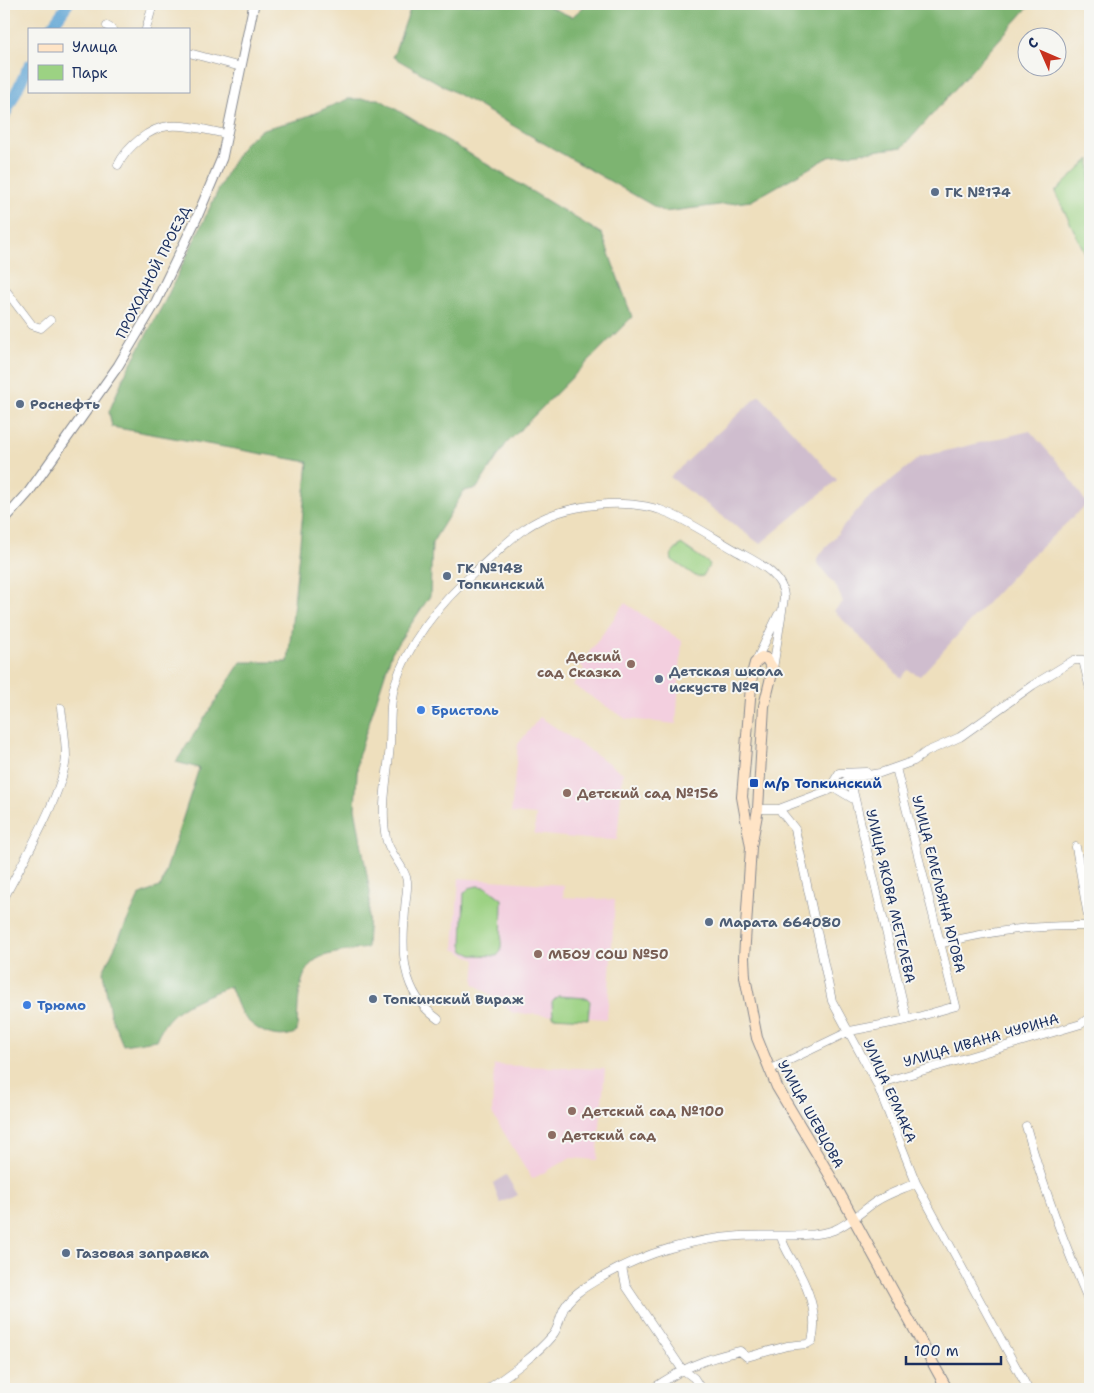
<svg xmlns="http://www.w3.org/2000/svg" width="1094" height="1393" font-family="'Shantell Sans',sans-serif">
	<rect width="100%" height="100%" fill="#f6f6f2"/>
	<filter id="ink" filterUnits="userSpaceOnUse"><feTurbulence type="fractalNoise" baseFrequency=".02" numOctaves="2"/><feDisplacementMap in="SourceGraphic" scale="10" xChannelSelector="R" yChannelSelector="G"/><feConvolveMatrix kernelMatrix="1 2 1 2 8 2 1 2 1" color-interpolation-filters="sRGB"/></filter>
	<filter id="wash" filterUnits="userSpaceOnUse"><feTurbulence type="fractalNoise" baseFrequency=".0096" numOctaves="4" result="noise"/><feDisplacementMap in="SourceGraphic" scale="20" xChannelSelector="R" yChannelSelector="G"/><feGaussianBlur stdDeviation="1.12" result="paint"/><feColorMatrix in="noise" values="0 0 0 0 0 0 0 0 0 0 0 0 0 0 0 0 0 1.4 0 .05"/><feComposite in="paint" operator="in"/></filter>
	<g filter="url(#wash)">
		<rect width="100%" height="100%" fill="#eedfbd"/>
		<!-- built -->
		<path fill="#f3cfdf" d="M 625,603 L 682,641 L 676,724 L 626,719 L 573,685 L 584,669 L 580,665 Z
			M 540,717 L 623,773 L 617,840 L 585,839 L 534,834 L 536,815 L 511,813 L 518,744 Z
			M 459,878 L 564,885 L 563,897 L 615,900 L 607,1019 L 513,1013 L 474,983 L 476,960 L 454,949 Z
			M 494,1065 L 605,1069 L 597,1160 L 571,1158 L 532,1179 L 492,1113 Z"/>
		<!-- industrial -->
		<path fill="#cfbdce" d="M 759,395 L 837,480 L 760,544 L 670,477 Z
			M 1030,431 L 1066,472 L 1087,504 L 1024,563 L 920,676 L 908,670 L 901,678 L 834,611 L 843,602 L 836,586 L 817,563 L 817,558 L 864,502 L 920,457 Z
			M 506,1175 L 518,1195 L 500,1203 L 493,1183 Z"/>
		<!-- green -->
		<path fill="#9cd283" stroke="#5c8070" d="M 1090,159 L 1090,263 L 1055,192 Z
			M 681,544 L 710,564 L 703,576 L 697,577 L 672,560 L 671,555 Z
			M 477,886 L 486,887 L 502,899 L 501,951 L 497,956 L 472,955 L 464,951 L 462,945 L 464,893 L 469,888 Z
			M 558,996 L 587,998 L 590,1001 L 588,1019 L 553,1017 L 552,1002 Z"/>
		<!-- forest -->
		<path fill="#7db471" stroke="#4c7268" d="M 412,4 L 543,4 L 572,17 L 587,4 L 1031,4 L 903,147 L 829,157 L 751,201 L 664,212 L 393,57 Z
			M 348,99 L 379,99 L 602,234 L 632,317 L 506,444 L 477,488 L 464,491 L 432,543 L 430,596 L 392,652 L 358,757 L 355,808 L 370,892 L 367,948 C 355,950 326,953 317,959 C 296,972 298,1010 297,1032 C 277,1042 255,1031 242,1014 C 237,1006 234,994 230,986 C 198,1000 170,1005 156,1040 L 123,1045 L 110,1014 L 103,972 L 139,896 L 161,886 L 199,768 L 176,762 L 241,662 L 288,662 L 308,462 L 112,427 L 109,412 L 124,376 L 165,301 L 228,170 L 245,143 L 263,129 L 298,120 Z"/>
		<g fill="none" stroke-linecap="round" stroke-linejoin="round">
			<!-- river -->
			<path stroke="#5ea4d4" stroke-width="11" d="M 50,29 L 68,4
				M 4,117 L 29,65"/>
		</g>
	</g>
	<g filter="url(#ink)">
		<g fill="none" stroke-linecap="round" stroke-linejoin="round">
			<defs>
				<path id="minor" d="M 107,26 L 112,29
					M 146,29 L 153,4
					M 189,53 L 241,67
					M 118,165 C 127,147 149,128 169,126 C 188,124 209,131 227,134
					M 4,288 L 32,325 L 41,328 L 50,320
					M 756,661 L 778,615
					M 850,778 L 907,1020
					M 835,788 L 855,800
					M 828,791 L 839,773 L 866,772
					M 758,809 L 779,809 L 795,829 L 832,1001 L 877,1084 L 916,1183 L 1028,1389
					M 779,809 L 835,788 L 850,778 L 880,773 L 914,761 L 926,752 L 960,737 L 1033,685 L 1074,660 L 1083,660 L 1090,689
					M 4,898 C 21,865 64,792 66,757 C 66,741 63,724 61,708
					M 942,943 C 993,931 1033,925 1085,926 L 1089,922 L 1076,847
					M 438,1019 C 400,992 402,952 405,911 C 405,901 408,890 407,881 C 405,866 389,854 386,838 C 380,808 388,774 390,744 C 391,724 389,703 395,684 C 410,638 442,601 477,570 C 493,557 508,539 526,528 C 563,503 630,496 671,514 C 693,524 714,538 735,550 C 754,561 784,573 784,598 L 773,669
					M 769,1070 L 850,1031 L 907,1020 L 956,1006 L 896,768
					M 877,1084 L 1081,1024 L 1090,1017
					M 1026,1126 C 1043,1187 1065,1246 1090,1304
					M 622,1267 L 626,1286 L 682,1369 L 694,1378 L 701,1389
					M 488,1389 C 510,1373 534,1357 552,1336 C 559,1328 558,1322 562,1313 C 567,1296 590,1284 604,1276 C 645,1253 693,1239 740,1236 C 767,1234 810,1239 834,1230 C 849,1224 862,1211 875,1202 C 887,1194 903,1189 916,1183
					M 652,1389 C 683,1368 703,1359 740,1351 L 747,1357 L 787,1346 L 807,1344 L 812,1341 C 818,1318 811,1295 800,1274 C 794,1261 784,1250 781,1236"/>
				<path id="tertiary" d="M 4,520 L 28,493 L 118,366 L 156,302 L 197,217 L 222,158 L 254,4"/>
				<path id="secondary" d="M 751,847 L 742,797 L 752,674 L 755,663 L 762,657 L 766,658 L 773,669 L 764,706 L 758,809 L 751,847 L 744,958 L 745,977 L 757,1038 L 777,1087 L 829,1174 L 947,1389"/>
			</defs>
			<!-- minor casing -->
			<use href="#minor" stroke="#84878e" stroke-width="9"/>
			<!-- tertiary casing -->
			<use href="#tertiary" stroke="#84878e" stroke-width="11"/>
			<!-- secondary casing -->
			<use href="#secondary" stroke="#84878e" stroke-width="12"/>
			<!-- minor -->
			<use href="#minor" stroke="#fff" stroke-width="8"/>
			<!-- tertiary -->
			<use href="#tertiary" stroke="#fff" stroke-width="9"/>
			<!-- secondary -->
			<use href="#secondary" stroke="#ffe4c6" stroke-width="10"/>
		</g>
	</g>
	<!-- markers -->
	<g fill="#5c6f8a" stroke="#f6f6f2" stroke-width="2">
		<circle cx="935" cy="192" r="5"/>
		<circle cx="20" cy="404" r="5"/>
		<circle cx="447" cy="576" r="5"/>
		<circle cx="659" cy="679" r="5"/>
		<circle cx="709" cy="922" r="5"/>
		<circle cx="373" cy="999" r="5"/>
		<circle cx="66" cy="1253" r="5"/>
	</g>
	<g fill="#8d6e63" stroke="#f6f6f2" stroke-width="2">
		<circle cx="631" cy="664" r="5"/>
		<circle cx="567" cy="793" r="5"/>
		<circle cx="538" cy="954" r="5"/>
		<circle cx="572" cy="1111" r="5"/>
		<circle cx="552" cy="1135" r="5"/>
	</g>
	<g fill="#3f7fe0" stroke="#f6f6f2" stroke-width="2">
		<circle cx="421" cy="710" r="5"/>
		<circle cx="27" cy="1005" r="5"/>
	</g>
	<rect fill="#1a4fb4" stroke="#f6f6f2" stroke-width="2" x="749" y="778" width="10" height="10" rx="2.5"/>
	<g text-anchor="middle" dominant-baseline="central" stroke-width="4" stroke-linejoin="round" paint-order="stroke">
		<!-- service labels -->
		<g font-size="14" font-weight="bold" fill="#4e5e75" stroke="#f6f6f2" text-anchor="start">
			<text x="945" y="192">ГК №174</text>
			<text x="30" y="404">Роснефть</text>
			<text x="457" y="568">ГК №148<tspan x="457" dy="16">Топкинский</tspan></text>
			<text x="669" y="671">Детская школа<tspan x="669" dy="16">искуств №9</tspan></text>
			<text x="719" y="922">Марата 664080</text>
			<text x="383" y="999">Топкинский Вираж</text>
			<text x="76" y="1253">Газовая заправка</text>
		</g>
		<!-- street labels -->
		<g font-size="14" fill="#1b2f5e" stroke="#f6f6f2">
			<text transform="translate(153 272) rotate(-63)">ПРОХОДНОЙ ПРОЕЗД</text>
			<text transform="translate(939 884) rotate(76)">УЛИЦА ЕМЕЛЬЯНА ЮГОВА</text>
			<text transform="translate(891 896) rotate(77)">УЛИЦА ЯКОВА МЕТЕЛЕВА</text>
			<text transform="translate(981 1040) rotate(-16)">УЛИЦА ИВАНА ЧУРИНА</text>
			<text transform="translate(890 1091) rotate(66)">УЛИЦА ЕРМАКА</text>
			<text transform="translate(811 1114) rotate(61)">УЛИЦА ШЕВЦОВА</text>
		</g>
		<!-- education labels -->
		<g font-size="14" font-weight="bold" fill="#785e54" stroke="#f6f6f2" text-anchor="start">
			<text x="621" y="656" text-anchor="end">Деский<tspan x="621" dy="16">сад Сказка</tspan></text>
			<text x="577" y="793">Детский сад №156</text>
			<text x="548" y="954">МБОУ СОШ №50</text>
			<text x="582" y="1111">Детский сад №100</text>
			<text x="562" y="1135">Детский сад</text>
		</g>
		<!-- shop labels -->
		<g font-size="14" font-weight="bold" fill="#366cbe" stroke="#f6f6f2" text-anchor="start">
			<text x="431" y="710">Бристоль</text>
			<text x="37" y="1005">Трюмо</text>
		</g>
		<!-- transit labels -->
		<g font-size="14" font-weight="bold" fill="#164399" stroke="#f6f6f2" text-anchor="start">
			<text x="764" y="783">м/р Топкинский</text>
		</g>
	</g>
	<!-- margin -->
	<rect width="1094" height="1393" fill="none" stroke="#f6f6f2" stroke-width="20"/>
	<!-- legend -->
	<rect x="28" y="28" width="162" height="65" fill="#f6f6f2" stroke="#9ea6b7"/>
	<rect x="38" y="44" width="25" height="8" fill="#ffe4c6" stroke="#9ea6b7"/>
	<text x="72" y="52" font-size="15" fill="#1b2f5e">Улица</text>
	<rect x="38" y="65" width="25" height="15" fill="#9cd283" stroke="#9ea6b7"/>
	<text x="72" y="78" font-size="15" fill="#1b2f5e">Парк</text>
	<!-- north arrow -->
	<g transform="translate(1042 52) rotate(315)"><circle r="24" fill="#f6f6f2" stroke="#9ea6b7"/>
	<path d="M0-4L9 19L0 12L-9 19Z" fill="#c8321e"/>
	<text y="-8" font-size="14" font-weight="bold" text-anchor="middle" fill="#1b2f5e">С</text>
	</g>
	<!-- scale -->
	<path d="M906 1356v8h95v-8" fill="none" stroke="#1b2f5e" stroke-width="2.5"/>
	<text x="914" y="1356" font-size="15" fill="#1b2f5e" stroke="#f6f6f2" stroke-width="4" paint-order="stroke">100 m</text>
</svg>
